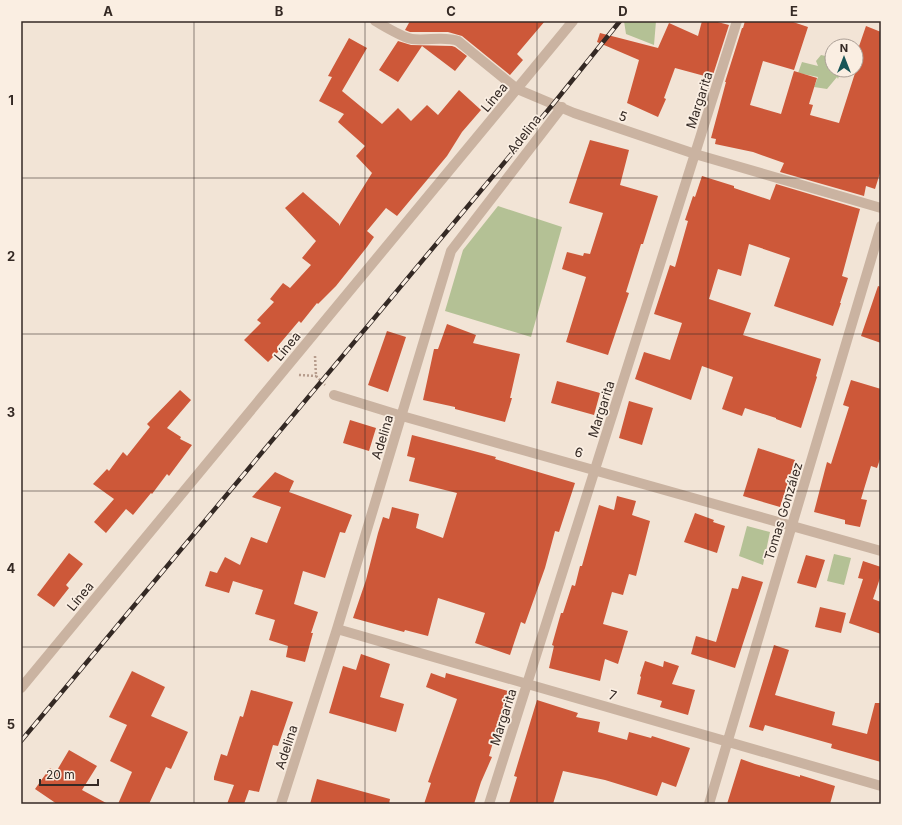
<svg xmlns="http://www.w3.org/2000/svg" width="902" height="825" font-family="Inter,sans-serif">
	<rect width="100%" height="100%" fill="#f2e4d6"/>
	<!-- green -->
	<path fill="#b4c195" d="M 624,21 L 656,21 L 654,45 L 626,34 Z
		M 821,55 L 830,57 L 830,67 C 834,71 835,70 841,70 L 838,79 L 837,77 L 827,89 L 814,87 L 818,77 L 798,73 L 802,62 L 818,66 L 816,61 Z
		M 498,206 L 562,227 L 531,337 L 445,311 L 463,250 Z
		M 747,526 L 770,532 L 763,565 L 739,556 Z
		M 834,554 L 851,558 L 844,585 L 827,581 Z"/>
	<!-- building -->
	<path fill="#cd5839" d="M 410,21 L 545,21 L 517,54 L 523,60 L 510,75 L 462,36 L 448,32 L 410,32 L 405,30 Z
		M 702,21 L 714,21 L 729,25 L 712,78 L 675,68 L 664,98 L 666,99 L 658,117 L 627,103 L 639,60 L 597,42 L 600,33 L 658,48 L 669,23 L 698,36 Z
		M 745,21 L 790,21 L 808,27 L 794,70 L 763,61 L 750,105 L 781,114 L 794,71 L 817,78 L 809,104 L 813,105 L 810,115 L 839,123 L 856,70 L 856,55 L 866,26 L 881,32 L 881,170 L 875,189 L 866,186 L 864,196 L 780,172 L 784,163 L 753,152 L 715,144 L 716,139 L 711,138 L 726,82 L 725,82 L 742,28 L 743,28 Z
		M 349,38 L 367,48 L 342,91 L 382,124 L 398,108 L 411,121 L 427,105 L 438,115 L 459,90 L 481,110 L 462,132 L 447,156 L 397,216 L 386,208 L 367,231 L 374,237 L 367,247 L 336,286 L 318,304 L 317,303 L 301,323 L 299,321 L 277,347 L 280,350 L 268,362 L 244,340 L 261,323 L 257,320 L 274,302 L 270,299 L 283,283 L 290,288 L 311,265 L 302,258 L 316,241 L 285,208 L 303,192 L 339,224 L 339,226 L 372,173 L 356,156 L 365,146 L 338,122 L 344,114 L 319,101 L 332,77 L 328,76 Z
		M 398,41 L 411,45 L 452,46 L 455,47 L 467,56 L 455,71 L 422,46 L 398,82 L 379,70 Z
		M 590,140 L 629,150 L 620,185 L 658,196 L 643,244 L 641,244 L 626,292 L 629,293 L 608,355 L 566,342 L 586,277 L 562,269 L 567,252 L 583,256 L 584,253 L 590,254 L 603,213 L 569,203 Z
		M 702,176 L 734,186 L 734,188 L 770,200 L 776,184 L 860,209 L 842,276 L 848,278 L 840,303 L 841,303 L 833,326 L 774,306 L 790,258 L 749,244 L 741,276 L 718,269 L 709,299 L 751,313 L 743,335 L 821,359 L 816,376 L 817,377 L 801,428 L 776,419 L 776,418 L 745,408 L 742,416 L 722,409 L 733,377 L 702,366 L 691,400 L 635,379 L 644,352 L 670,360 L 682,323 L 654,314 L 670,265 L 675,267 L 688,221 L 685,220 L 693,196 L 695,197 Z
		M 878,286 L 881,287 L 881,343 L 861,336 Z
		M 447,324 L 476,335 L 473,343 L 520,354 L 510,398 L 512,398 L 505,422 L 455,409 L 455,407 L 423,400 L 434,349 L 438,349 Z
		M 387,331 L 406,337 L 388,392 L 368,385 Z
		M 851,380 L 881,389 L 881,456 L 877,468 L 871,466 L 861,499 L 867,500 L 860,527 L 845,524 L 845,520 L 814,512 L 827,462 L 831,464 L 849,407 L 843,405 Z
		M 557,381 L 600,393 L 594,415 L 551,403 Z
		M 180,390 L 191,400 L 167,428 L 181,437 L 180,439 L 192,445 L 169,476 L 167,474 L 152,494 L 151,493 L 133,515 L 126,509 L 106,533 L 94,522 L 114,499 L 93,484 L 107,469 L 109,471 L 123,452 L 127,456 L 150,427 L 147,424 Z
		M 629,401 L 653,408 L 642,445 L 619,438 Z
		M 350,420 L 376,428 L 369,451 L 343,443 Z
		M 412,435 L 470,450 L 496,457 L 495,459 L 575,483 L 560,529 L 559,532 L 555,531 L 545,568 L 525,624 L 521,622 L 510,655 L 475,643 L 485,613 L 438,598 L 428,636 L 405,630 L 404,632 L 353,618 L 366,580 L 378,533 L 383,517 L 389,519 L 392,507 L 419,514 L 416,528 L 443,538 L 457,493 L 409,481 L 415,458 L 407,456 Z
		M 758,448 L 795,460 L 780,507 L 743,496 Z
		M 275,472 L 294,481 L 289,492 L 352,515 L 345,533 L 340,532 L 325,578 L 303,571 L 294,604 L 318,612 L 311,633 L 313,633 L 305,662 L 286,657 L 288,646 L 269,640 L 275,620 L 255,614 L 263,590 L 233,581 L 229,593 L 205,586 L 210,571 L 217,573 L 225,557 L 240,565 L 251,537 L 267,543 L 281,507 L 252,497 Z
		M 617,496 L 636,501 L 632,515 L 650,521 L 636,576 L 629,574 L 623,595 L 612,592 L 603,624 L 628,631 L 618,664 L 605,659 L 600,681 L 549,668 L 554,646 L 552,645 L 561,613 L 563,613 L 572,585 L 575,586 L 580,566 L 582,566 L 599,505 L 614,510 Z
		M 695,513 L 714,520 L 713,522 L 725,526 L 717,553 L 684,542 Z
		M 69,553 L 83,564 L 66,585 L 69,588 L 54,607 L 37,595 Z
		M 806,555 L 825,560 L 816,588 L 797,583 Z
		M 863,561 L 881,567 L 881,575 L 873,599 L 881,602 L 881,634 L 849,623 L 863,579 L 858,578 Z
		M 742,576 L 763,582 L 735,668 L 691,654 L 696,636 L 716,642 L 732,588 L 738,589 Z
		M 820,607 L 846,613 L 841,633 L 815,627 Z
		M 774,645 L 789,650 L 775,695 L 835,712 L 832,725 L 867,734 L 875,703 L 881,703 L 881,762 L 831,748 L 832,744 L 765,725 L 763,731 L 749,727 Z
		M 361,654 L 390,664 L 380,697 L 404,704 L 396,732 L 329,713 L 343,666 L 356,670 Z
		M 645,661 L 663,667 L 664,661 L 679,666 L 672,684 L 695,690 L 688,715 L 660,707 L 662,701 L 637,694 L 641,677 L 640,676 Z
		M 132,671 L 165,687 L 151,716 L 188,732 L 171,769 L 166,767 L 149,804 L 118,804 L 132,772 L 110,761 L 127,725 L 109,717 Z
		M 431,673 L 445,678 L 446,673 L 508,691 L 489,756 L 492,757 L 481,782 L 474,804 L 424,804 L 431,783 L 428,782 L 457,699 L 426,687 Z
		M 251,690 L 293,702 L 278,746 L 273,745 L 259,792 L 249,790 L 244,804 L 227,804 L 234,785 L 214,780 L 214,777 L 221,754 L 227,756 L 240,716 L 243,717 Z
		M 537,700 L 578,713 L 576,717 L 600,722 L 598,732 L 627,740 L 629,732 L 651,738 L 652,736 L 690,748 L 676,787 L 662,782 L 657,796 L 605,780 L 563,771 L 553,804 L 509,804 L 517,777 L 514,776 Z
		M 69,750 L 97,766 L 82,790 L 108,804 L 57,804 L 35,789 L 50,768 L 56,772 Z
		M 741,759 L 755,764 L 800,777 L 800,775 L 835,786 L 830,804 L 727,804 Z
		M 317,779 L 390,799 L 389,804 L 310,804 Z"/>
	<g fill="none" stroke-linecap="round" stroke-linejoin="round">
		<!-- path -->
		<path stroke="#b69c8c" stroke-width="2.5" stroke-dasharray="2 2" stroke-linecap="butt" d="M 315,356 L 316,376 L 325,385
			M 299,375 L 316,376"/>
		<!-- street -->
		<path stroke="#cab3a1" stroke-width="10" d="M 375,21 C 384,26 403,38 412,39 C 427,41 445,36 458,41 L 517,89 L 574,113 L 695,154 L 881,208
			M 334,395 L 402,416 L 881,551
			M 337,629 L 881,786
			M 21,688 L 573,21
			M 281,804 L 337,629 L 451,251 L 562,107
			M 489,804 L 737,21
			M 709,804 L 881,226"/>
		<defs>
			<path id="rail" d="M 21,741 L 554,103 L 620,21"/>
		</defs>
		<!-- rail casing -->
		<use href="#rail" stroke="#342924" stroke-width="4.5"/>
		<!-- rail -->
		<use href="#rail" stroke="#faeee2" stroke-width="3" stroke-dasharray="9" stroke-linecap="butt"/>
	</g>
	<!-- grid -->
	<path fill="none" stroke="#342924" stroke-width="1" stroke-opacity="0.55" d="M 194,21 L 194,804M 365,21 L 365,804M 537,21 L 537,804M 708,21 L 708,804M 21,178 L 881,178M 21,334 L 881,334M 21,491 L 881,491M 21,647 L 881,647"/>
	<g text-anchor="middle" dominant-baseline="central" stroke-width="3.5" stroke-linejoin="round" paint-order="stroke">
		<!-- street labels -->
		<g font-size="13" fill="#342924" stroke="#faeee2">
			<text transform="translate(494 97) rotate(-50)">Línea</text>
			<text transform="translate(699 100) rotate(-72)">Margarita</text>
			<text transform="translate(623 116) rotate(19)">5</text>
			<text transform="translate(524 134) rotate(-52)">Adelina</text>
			<text transform="translate(287 346) rotate(-50)">Línea</text>
			<text transform="translate(601 409) rotate(-72)">Margarita</text>
			<text transform="translate(382 437) rotate(-73)">Adelina</text>
			<text transform="translate(579 452) rotate(16)">6</text>
			<text transform="translate(783 511) rotate(-73)">Tomas González</text>
			<text transform="translate(80 596) rotate(-50)">Línea</text>
			<text transform="translate(613 695) rotate(16)">7</text>
			<text transform="translate(503 717) rotate(-72)">Margarita</text>
			<text transform="translate(286 747) rotate(-72)">Adelina</text>
		</g>
	</g>
	<!-- border -->
	<rect width="902" height="825" fill="none" stroke="#faeee2" stroke-width="44"/>
	<!-- north arrow -->
	<g transform="translate(844 58)"><circle r="19" fill="#faeee2" stroke="#ab9f96"/>
	<path d="M0-3L7 15L0 10L-7 15Z" fill="#185557"/>
	<text y="-6" font-size="11" font-weight="bold" text-anchor="middle" fill="#342924">N</text>
	</g>
	<!-- scale -->
	<path d="M40 779v6h58v-6" fill="none" stroke="#342924" stroke-width="2"/>
	<text x="46" y="779" font-size="12" fill="#342924" stroke="#faeee2" stroke-width="3" paint-order="stroke">20 m</text>
	<rect x="22" y="22" width="858" height="781" fill="none" stroke="#342924" stroke-width="1.5"/>
	<g font-size="13" text-anchor="middle" font-weight="bold" fill="#342924">
		<text x="108" y="16">A</text>
		<text x="279" y="16">B</text>
		<text x="451" y="16">C</text>
		<text x="623" y="16">D</text>
		<text x="794" y="16">E</text>
		<text x="11" y="105">1</text>
		<text x="11" y="261">2</text>
		<text x="11" y="417">3</text>
		<text x="11" y="573">4</text>
		<text x="11" y="729">5</text>
	</g>
</svg>
